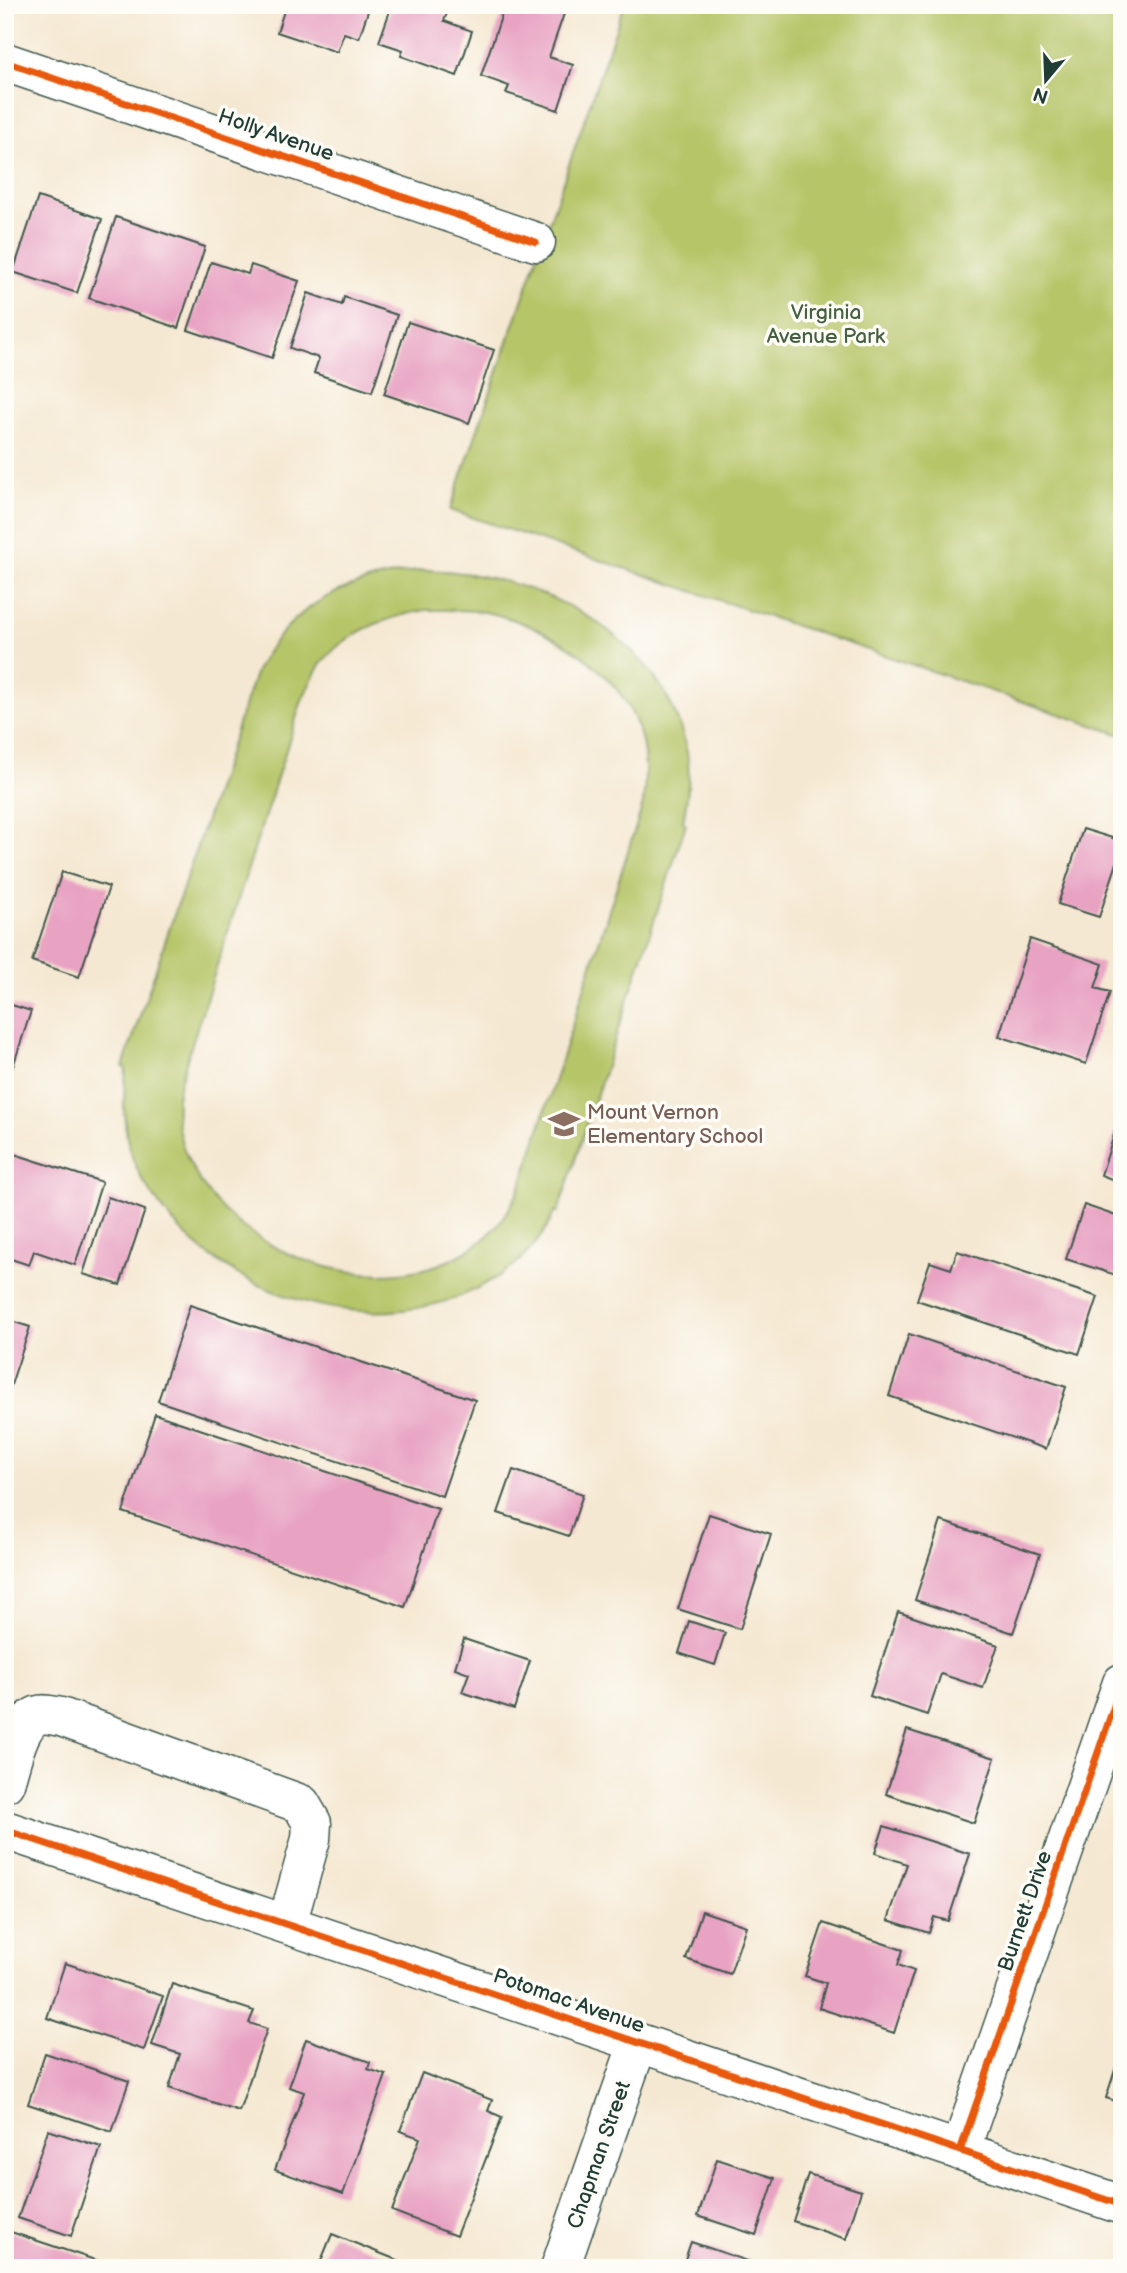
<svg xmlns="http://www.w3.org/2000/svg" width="1127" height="2273" font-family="'Balsamiq Sans',sans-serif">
	<rect width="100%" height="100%" fill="#fdfcf7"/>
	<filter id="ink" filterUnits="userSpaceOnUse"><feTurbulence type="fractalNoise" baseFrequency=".0143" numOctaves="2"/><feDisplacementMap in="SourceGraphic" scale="14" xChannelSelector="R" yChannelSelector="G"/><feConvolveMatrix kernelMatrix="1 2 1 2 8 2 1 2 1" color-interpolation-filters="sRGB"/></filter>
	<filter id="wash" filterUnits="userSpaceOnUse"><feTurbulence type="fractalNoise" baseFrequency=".00686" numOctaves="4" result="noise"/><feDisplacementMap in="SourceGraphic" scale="28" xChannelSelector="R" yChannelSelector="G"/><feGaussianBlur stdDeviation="1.57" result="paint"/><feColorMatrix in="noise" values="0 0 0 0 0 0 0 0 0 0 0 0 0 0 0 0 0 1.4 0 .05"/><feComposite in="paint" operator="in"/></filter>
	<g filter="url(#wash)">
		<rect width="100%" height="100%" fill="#f5e8d2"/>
		<!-- green -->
		<path fill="#b6c568" stroke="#6a814e" stroke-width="2" fill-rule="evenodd" d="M 624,5 L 1122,5 L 1122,735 L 450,510 Z
			M 427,570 C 537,573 665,634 687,753 C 691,777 687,799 683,822 L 686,824 L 558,1212 L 555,1211 C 541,1243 517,1267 487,1283 C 384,1343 236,1303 165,1212 C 153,1196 141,1181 134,1162 C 122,1131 123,1101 126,1068 L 123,1067 L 256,671 C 293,600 351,578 427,570 ZM 426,610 C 445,610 466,609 485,612 C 547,625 621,669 640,734 C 647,757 646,780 643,804 L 521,1186 C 514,1201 507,1215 496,1227 C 421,1309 272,1274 209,1194 C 189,1168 174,1135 177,1101 C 177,1092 180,1083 182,1075 L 302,700 C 308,688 313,676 320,665 C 345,631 386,617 426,610 Z"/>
		<g id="blocks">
			<!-- building -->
			<path fill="#e8a2c2" d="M 286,5 L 370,5 L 359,38 L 344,33 L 337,52 L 277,32 Z
				M 392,5 L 450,5 L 444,21 L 472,31 L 457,76 L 401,56 L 403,50 L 379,42 Z
				M 505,5 L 559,5 L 566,8 L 549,57 L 573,65 L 558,110 L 506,93 L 509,86 L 481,76 Z
				M 38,197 L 102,219 L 77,293 L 13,272 Z
				M 116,217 L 205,247 L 178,328 L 89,298 Z
				M 211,262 L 248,274 L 251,265 L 299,281 L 272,358 L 188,330 Z
				M 308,293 L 342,305 L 344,297 L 397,315 L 372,392 L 314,373 L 319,358 L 290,348 Z
				M 408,322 L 494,350 L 469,423 L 384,394 Z
				M 1083,829 L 1122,841 L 1122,848 L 1099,917 L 1058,904 Z
				M 62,872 L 109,887 L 79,977 L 32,961 Z
				M 1030,939 L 1103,964 L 1095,988 L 1110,992 L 1086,1064 L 999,1036 Z
				M 5,1003 L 31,1011 L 6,1088 L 5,1088 Z
				M 1118,1123 L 1122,1124 L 1122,1183 L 1101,1175 Z
				M 5,1151 L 102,1182 L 75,1265 L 34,1251 L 29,1265 L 5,1257 Z
				M 108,1197 L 145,1210 L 120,1285 L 83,1274 Z
				M 1084,1205 L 1122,1218 L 1122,1277 L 1066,1259 Z
				M 957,1251 L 1098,1297 L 1079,1354 L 917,1300 L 930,1262 L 951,1269 Z
				M 190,1305 L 475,1400 L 442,1496 L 158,1401 Z
				M 5,1319 L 30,1327 L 6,1400 L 5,1400 Z
				M 909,1334 L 1066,1387 L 1046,1449 L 889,1396 Z
				M 155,1414 L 438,1509 L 405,1607 L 123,1512 Z
				M 513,1470 L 583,1494 L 569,1536 L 498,1513 Z
				M 709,1514 L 771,1534 L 740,1629 L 678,1609 Z
				M 941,1521 L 1040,1554 L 1013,1633 L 915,1600 Z
				M 898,1612 L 998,1645 L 983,1688 L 941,1674 L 927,1715 L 870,1696 Z
				M 689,1621 L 725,1633 L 715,1665 L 679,1653 Z
				M 464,1639 L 530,1661 L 514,1709 L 462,1692 L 469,1673 L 455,1668 Z
				M 907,1730 L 995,1758 L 974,1823 L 886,1794 Z
				M 884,1826 L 970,1854 L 948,1921 L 934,1917 L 929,1933 L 888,1920 L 907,1864 L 875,1853 Z
				M 702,1911 L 746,1926 L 730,1974 L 686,1959 Z
				M 823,1923 L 903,1950 L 898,1965 L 914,1971 L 894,2033 L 819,2008 L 826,1983 L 805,1976 Z
				M 65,1963 L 163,1996 L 144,2050 L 47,2018 Z
				M 172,1984 L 254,2011 L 249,2023 L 267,2029 L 239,2111 L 169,2088 L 180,2054 L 152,2045 Z
				M 306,2039 L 370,2062 L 368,2069 L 386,2075 L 343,2194 L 275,2170 L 304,2092 L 289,2087 Z
				M 1121,2051 L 1122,2051 L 1122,2103 L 1106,2098 Z
				M 45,2053 L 129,2081 L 112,2132 L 28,2104 Z
				M 422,2073 L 492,2100 L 488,2111 L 502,2117 L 456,2236 L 392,2211 L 420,2138 L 400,2131 Z
				M 48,2130 L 101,2147 L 71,2236 L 18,2218 Z
				M 717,2159 L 775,2178 L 756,2235 L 698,2216 Z
				M 808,2174 L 861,2191 L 846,2239 L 793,2221 Z
				M 5,2230 L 116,2267 L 116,2268 L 5,2268 Z
				M 332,2234 L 417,2268 L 318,2268 Z
				M 691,2242 L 754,2263 L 752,2268 L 682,2268 Z"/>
		</g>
	</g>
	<g filter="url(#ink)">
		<use href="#blocks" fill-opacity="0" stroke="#3f574c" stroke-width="2"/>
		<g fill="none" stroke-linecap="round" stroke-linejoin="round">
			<defs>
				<path id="minor" d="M 5,62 L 536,242
					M 5,1783 C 11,1765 19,1720 39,1715 C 45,1713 55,1716 61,1717 L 301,1804 L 312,1823 L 311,1839 L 287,1924
					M 5,1830 L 1122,2205
					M 960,2151 L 1122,1683
					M 560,2268 L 638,2043"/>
			</defs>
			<!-- minor casing -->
			<use href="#minor" stroke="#3f574c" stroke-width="41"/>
			<!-- minor -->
			<use href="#minor" stroke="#fff" stroke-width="38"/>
			<defs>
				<path id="cycleway" d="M 5,62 L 536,242
					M 5,1830 L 1122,2205
					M 960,2151 L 1122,1683"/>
			</defs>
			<!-- cycleway casing -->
			<use href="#cycleway" stroke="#fdfcf7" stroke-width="11"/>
			<!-- cycleway -->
			<use href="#cycleway" stroke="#e8590c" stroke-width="7"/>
		</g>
	</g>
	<!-- icons -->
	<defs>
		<symbol id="school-bare" viewBox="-9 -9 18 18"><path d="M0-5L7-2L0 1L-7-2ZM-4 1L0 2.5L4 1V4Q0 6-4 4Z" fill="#8d6e63" stroke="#fdfcf7" stroke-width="2.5" paint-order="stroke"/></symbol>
	</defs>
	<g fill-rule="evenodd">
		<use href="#school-bare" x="542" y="1102" width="44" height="44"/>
	</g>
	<g text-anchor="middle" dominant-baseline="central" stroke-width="7" stroke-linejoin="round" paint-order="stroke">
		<!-- street labels -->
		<g font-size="21" fill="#1f3d34" stroke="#fdfcf7">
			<text transform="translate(276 135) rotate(19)">Holly Avenue</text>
			<text transform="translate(1025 1911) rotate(-71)">Burnett Drive</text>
			<text transform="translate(569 2001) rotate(19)">Potomac Avenue</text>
			<text transform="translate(599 2155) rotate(-71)">Chapman Street</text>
		</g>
		<!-- park labels -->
		<g font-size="21" fill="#455f41" stroke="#fdfcf7">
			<text x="826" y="312">Virginia<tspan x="826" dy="24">Avenue Park</tspan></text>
		</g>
		<!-- education labels -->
		<g font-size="21" fill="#785e54" stroke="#fdfcf7" text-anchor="start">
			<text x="587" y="1112">Mount Vernon<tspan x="587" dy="24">Elementary School</tspan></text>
		</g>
	</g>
	<!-- margin -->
	<rect width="1127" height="2273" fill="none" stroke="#fdfcf7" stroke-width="28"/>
	<!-- north arrow -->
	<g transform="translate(1046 80) rotate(199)" stroke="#fdfcf7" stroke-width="5" paint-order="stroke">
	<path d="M0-5L12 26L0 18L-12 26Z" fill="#1f3d34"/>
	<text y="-10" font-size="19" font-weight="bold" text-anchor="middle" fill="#1f3d34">N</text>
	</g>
</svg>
